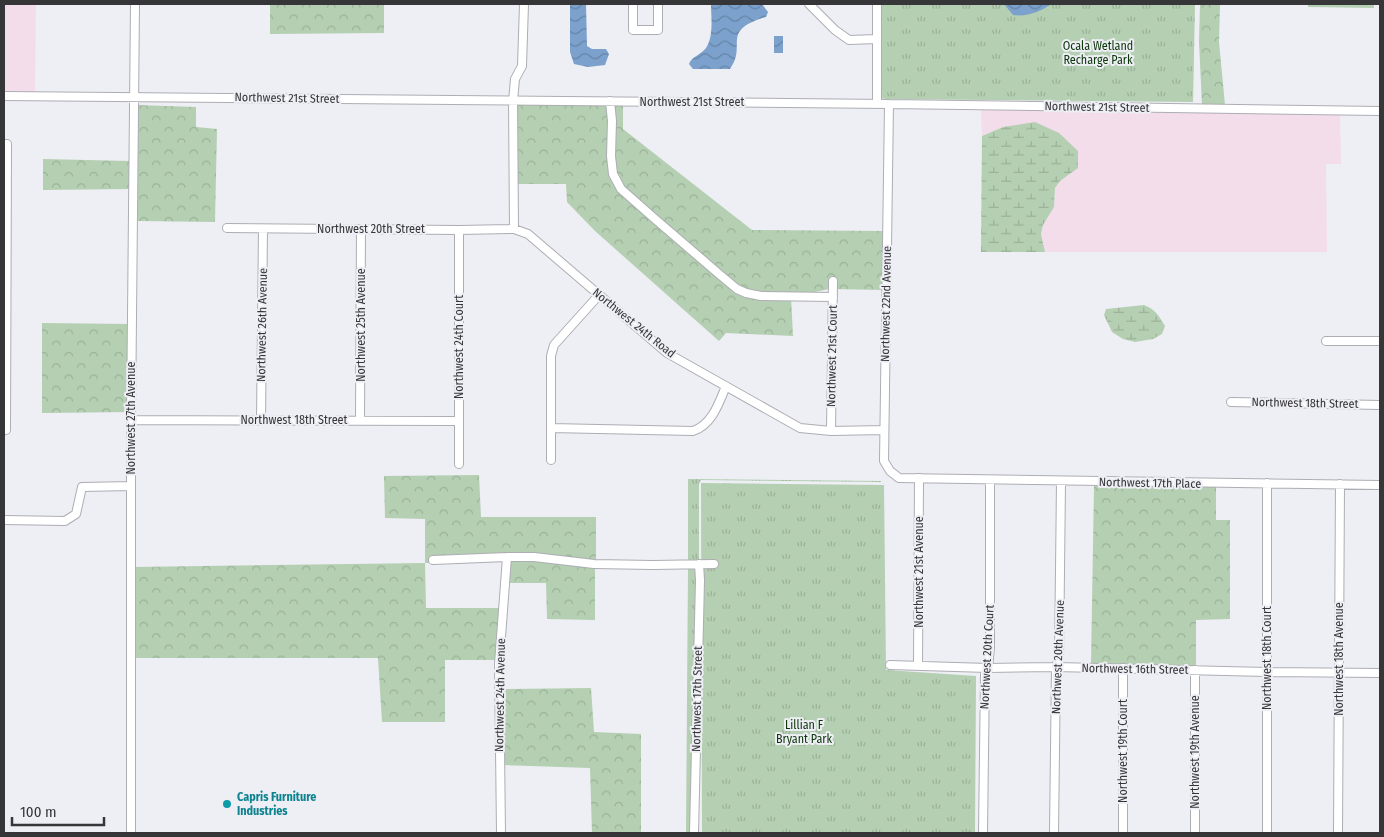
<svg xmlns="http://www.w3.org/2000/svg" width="1384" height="837" font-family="'Fira Sans Condensed',sans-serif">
	<defs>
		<pattern id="forest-crowns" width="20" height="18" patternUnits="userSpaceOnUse" patternTransform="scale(1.25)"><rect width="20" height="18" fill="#b4cfb1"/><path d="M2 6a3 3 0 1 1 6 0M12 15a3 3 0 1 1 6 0" fill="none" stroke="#9bb299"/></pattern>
		<pattern id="wetland-marsh" width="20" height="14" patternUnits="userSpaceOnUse" patternTransform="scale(1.25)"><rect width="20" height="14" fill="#b4cfb1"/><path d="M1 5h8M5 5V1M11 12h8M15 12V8" fill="none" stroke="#9bb299"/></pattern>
		<pattern id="park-tufts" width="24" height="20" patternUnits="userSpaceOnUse" patternTransform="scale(1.25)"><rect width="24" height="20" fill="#b4cfb1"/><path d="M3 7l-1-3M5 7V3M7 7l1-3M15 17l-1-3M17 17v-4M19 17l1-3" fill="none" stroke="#9bb299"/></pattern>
		<pattern id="water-waves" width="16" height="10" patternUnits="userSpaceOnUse" patternTransform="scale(1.25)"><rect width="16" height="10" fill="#7ba1cc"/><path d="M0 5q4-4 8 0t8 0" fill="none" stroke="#6684a7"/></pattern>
	</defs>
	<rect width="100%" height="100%" fill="#eeeef5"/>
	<!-- commercial -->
	<path fill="#f3ddeb" d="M 4,4 L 36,4 L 35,92 L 4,92 Z
		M 981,109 L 1340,114 L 1341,164 L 1326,164 L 1327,252 L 1045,252 L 1041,234 L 1043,225 L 1054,207 L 1055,188 L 1060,181 L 1072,173 L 1003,127 L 982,136 Z"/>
	<!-- grass -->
	<path fill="#b4cfb1" d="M 1308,4 L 1374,4 L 1374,8 L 1308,7 Z"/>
	<!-- forest -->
	<path fill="url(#forest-crowns)" d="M 270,4 L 384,4 L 384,33 L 270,34 Z
		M 1200,4 L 1220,4 L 1219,42 L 1225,105 L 1202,105 L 1199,42 Z
		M 516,104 L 623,105 L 623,129 L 752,230 L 883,231 L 883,290 L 829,289 L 791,297 L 793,336 L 726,333 L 719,341 L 595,231 L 567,202 L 566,184 L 517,184 Z
		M 137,105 L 196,107 L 196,127 L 217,129 L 215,222 L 138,221 Z
		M 43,159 L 130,161 L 130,189 L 43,190 Z
		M 42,323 L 129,324 L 128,412 L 42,413 Z
		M 479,475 L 481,517 L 596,517 L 596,560 L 534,554 L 504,553 L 430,557 L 430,563 L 425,563 L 426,608 L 500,608 L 496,660 L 445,660 L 445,722 L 382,722 L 378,658 L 134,658 L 134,567 L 425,563 L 425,519 L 385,518 L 384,476 Z
		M 1094,486 L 1216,487 L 1216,520 L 1230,520 L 1230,619 L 1196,620 L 1196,667 L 1091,664 Z
		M 509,561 L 534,561 L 595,567 L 595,620 L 547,619 L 546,583 L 508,583 Z
		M 591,688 L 594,732 L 641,734 L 641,833 L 592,833 L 590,768 L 503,765 L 502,689 Z"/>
	<!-- wetland -->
	<path fill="url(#wetland-marsh)" d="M 1035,122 L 1059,133 L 1078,151 L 1078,168 L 1060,181 L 1055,188 L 1054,207 L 1043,225 L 1041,234 L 1045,252 L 981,252 L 982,136 L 1003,127 Z
		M 1144,305 C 1155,309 1159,316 1165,326 L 1162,334 L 1153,339 L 1135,342 L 1123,339 L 1112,332 L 1104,315 L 1106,309 Z"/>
	<!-- park -->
	<path fill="url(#park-tufts)" d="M 879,4 L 1195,4 L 1193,102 L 886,99 L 881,98 L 879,90 Z
		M 688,479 L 881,481 L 881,482 L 701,480 L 699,483 L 699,561 L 688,561 Z
		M 701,483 L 884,485 L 886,670 L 976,676 L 975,833 L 702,833 Z
		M 688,568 L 696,568 L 697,580 L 690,833 L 686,833 Z"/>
	<!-- water -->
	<path fill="url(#water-waves)" d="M 570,4 L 586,4 L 587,46 L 592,49 L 606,49 L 609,54 L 605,65 L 588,67 L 574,64 L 570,52 Z
		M 711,4 L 762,4 L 768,12 L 766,17 C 719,31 748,45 730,69 L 693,69 L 689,64 C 692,56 701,55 706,48 C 714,36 711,17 711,4 Z
		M 1004,4 L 1051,4 C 1040,12 1027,17 1013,15 Z
		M 774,36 L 783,36 L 783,53 L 774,53 Z"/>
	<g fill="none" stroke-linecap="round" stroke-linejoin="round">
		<defs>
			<path id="minor" d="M 524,4 L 522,66 L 515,79 L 513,101 L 514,229 L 528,234 L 667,353 L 800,428 L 831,431 L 884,430
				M 633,4 L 633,30 L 658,30 L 658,4
				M 809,4 L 835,30 L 849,40 L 877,39
				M 877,4 L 877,103
				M 4,96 L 889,104 L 1380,111
				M 610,101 L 612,121 L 611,156 L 613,174 L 621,189 L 655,219 L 719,274 L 737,289 L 746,293 L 761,296 L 833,297
				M 889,104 L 884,461 L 890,471 L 899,478 L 1380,485
				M 4,144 L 7,144 L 6,430 L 4,430
				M 227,228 L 459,230 L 514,229
				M 1326,341 L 1380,341
				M 1231,402 L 1380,405
				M 131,420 L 458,421
				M 261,420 L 263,229
				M 360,420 L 361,229
				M 551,428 L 693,431 C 712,425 719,403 726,386
				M 831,431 L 833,281
				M 551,460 L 551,356 L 554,345 L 599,295
				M 459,464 L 459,230
				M 4,520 L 65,521 L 76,514 L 82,487 L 131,486
				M 433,560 L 507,557 L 534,557 L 594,564 L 653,565 L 714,564
				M 890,665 L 988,668 L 1056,667 L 1267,672 L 1380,673
				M 918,666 L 919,478
				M 1123,668 L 1123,833
				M 1195,670 L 1195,833
				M 131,833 L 131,420 L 135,4
				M 501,833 L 499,664 L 507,557
				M 694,833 L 700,580 L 699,564
				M 983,833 L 985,674 L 988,668 L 990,648 L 990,480
				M 1054,833 L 1056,667 L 1059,658 L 1061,482
				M 1267,833 L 1267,483
				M 1338,833 L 1340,484"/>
		</defs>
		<!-- minor casing -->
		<use href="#minor" stroke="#adadb4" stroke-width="10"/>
		<!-- minor -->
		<use href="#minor" stroke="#fff" stroke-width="8"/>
	</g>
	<!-- markers -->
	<circle fill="#0f9aa8" stroke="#eeeef5" stroke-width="2" cx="227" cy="804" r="5"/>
	<g text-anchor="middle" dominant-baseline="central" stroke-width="4" stroke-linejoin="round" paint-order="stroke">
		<!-- park labels -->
		<g font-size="12" fill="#0b3609" stroke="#eeeef5">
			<text x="1098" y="46">Ocala Wetland<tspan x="1098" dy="14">Recharge Park</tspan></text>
			<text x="804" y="725">Lillian F<tspan x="804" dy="14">Bryant Park</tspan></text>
		</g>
		<!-- street labels -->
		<g font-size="12" fill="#363639" stroke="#eeeef5">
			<text transform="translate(287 98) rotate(1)">Northwest 21st Street</text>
			<text x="692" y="102">Northwest 21st Street</text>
			<text transform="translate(1097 107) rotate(1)">Northwest 21st Street</text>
			<text x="371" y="229">Northwest 20th Street</text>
			<text transform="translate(886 304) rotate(-89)">Northwest 22nd Avenue</text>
			<text transform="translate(634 323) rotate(39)">Northwest 24th Road</text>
			<text transform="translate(262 325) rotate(-89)">Northwest 26th Avenue</text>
			<text transform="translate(361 325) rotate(-90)">Northwest 25th Avenue</text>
			<text transform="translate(459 347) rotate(-90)">Northwest 24th Court</text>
			<text transform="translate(832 356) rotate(-89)">Northwest 21st Court</text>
			<text transform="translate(1305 403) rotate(1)">Northwest 18th Street</text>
			<text transform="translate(131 418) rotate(-90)">Northwest 27th Avenue</text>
			<text x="294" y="420">Northwest 18th Street</text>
			<text transform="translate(1150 483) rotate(1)">Northwest 17th Place</text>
			<text transform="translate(919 572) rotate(-90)">Northwest 21st Avenue</text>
			<text transform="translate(987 657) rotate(-87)">Northwest 20th Court</text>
			<text transform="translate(1058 657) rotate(-88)">Northwest 20th Avenue</text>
			<text transform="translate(1267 658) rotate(-90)">Northwest 18th Court</text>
			<text transform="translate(1339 659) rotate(-90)">Northwest 18th Avenue</text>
			<text transform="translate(1135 669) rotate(1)">Northwest 16th Street</text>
			<text transform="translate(500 695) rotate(-89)">Northwest 24th Avenue</text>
			<text transform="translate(697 699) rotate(-89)">Northwest 17th Street</text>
			<text transform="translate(1123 751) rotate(-90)">Northwest 19th Court</text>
			<text transform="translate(1195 752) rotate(-90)">Northwest 19th Avenue</text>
		</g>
		<!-- culture labels -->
		<g font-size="12" font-weight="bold" fill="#0d838f" stroke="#eeeef5" text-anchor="start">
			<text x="237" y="797">Capris Furniture<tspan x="237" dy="14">Industries</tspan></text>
		</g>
	</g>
	<!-- border -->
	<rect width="1384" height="837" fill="none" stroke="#363639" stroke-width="10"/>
	<!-- scale -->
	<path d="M12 817v8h92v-8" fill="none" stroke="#363639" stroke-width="2.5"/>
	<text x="20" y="817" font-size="15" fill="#363639" stroke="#eeeef5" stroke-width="4" paint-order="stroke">100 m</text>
</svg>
